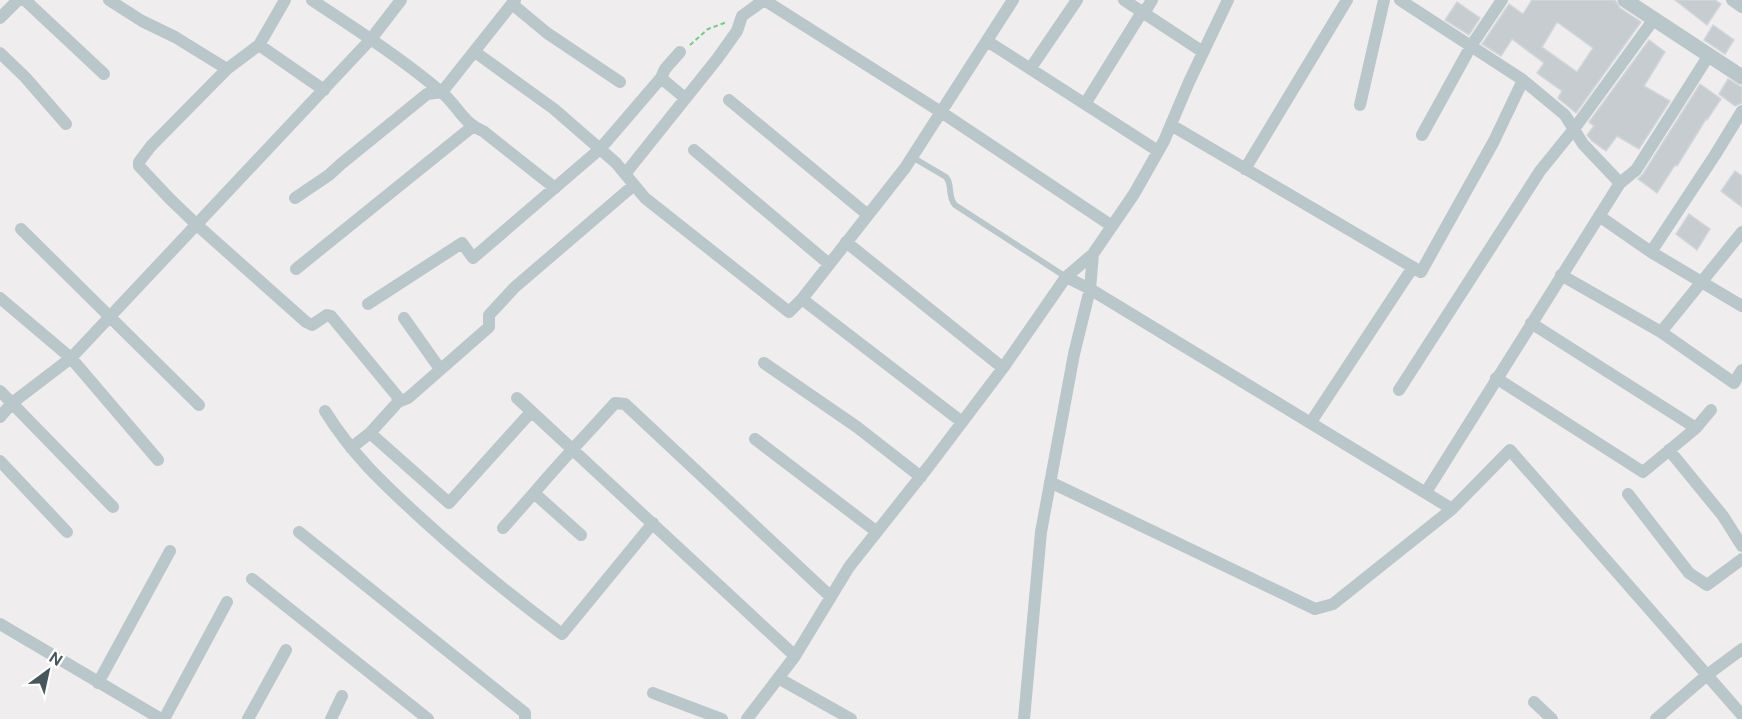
<svg xmlns="http://www.w3.org/2000/svg" width="1742" height="719" font-family="'DM Sans',sans-serif">
	<rect width="100%" height="100%" fill="#f0edee"/>
	<!-- building -->
	<path fill="#c7ccd0" stroke="#d1d6d9" stroke-width="1.5" fill-rule="evenodd" d="M 1532,0 L 1615,0 L 1620,8 L 1641,22 L 1576,113 L 1558,98 L 1562,91 L 1537,73 L 1544,63 L 1512,39 L 1501,56 L 1482,44 L 1509,4 L 1523,14 ZM 1557,22 L 1593,48 L 1577,72 L 1542,47 Z
		M 1675,0 L 1715,0 L 1721,4 L 1707,25 Z
		M 1457,2 L 1480,18 L 1469,35 L 1445,20 Z
		M 1713,25 L 1734,40 L 1725,54 L 1704,40 Z
		M 1649,40 L 1665,52 L 1644,86 L 1670,101 L 1639,149 L 1617,136 L 1606,151 L 1592,141 L 1587,135 L 1594,126 L 1589,122 Z
		M 1728,79 L 1742,87 L 1742,103 L 1735,106 L 1719,94 Z
		M 1700,84 L 1721,99 L 1707,120 L 1706,119 L 1677,166 L 1675,165 L 1657,193 L 1638,179 L 1643,174 Z
		M 1735,171 L 1742,176 L 1742,207 L 1721,191 Z
		M 1689,214 L 1710,229 L 1697,250 L 1676,234 Z"/>
	<g fill="none" stroke-linecap="round" stroke-linejoin="round">
		<!-- path -->
		<path stroke="#75ca89" stroke-width="2" stroke-dasharray="4.5 3" stroke-linecap="butt" d="M 690,45 L 708,29 L 727,22"/>
		<!-- service -->
		<path stroke="#b9c6ca" stroke-width="6" d="M 912,157 L 946,177 C 953,185 947,196 955,205 L 1066,277"/>
		<!-- minor -->
		<path stroke="#b9c6ca" stroke-width="12" d="M 25,0 L 104,74
			M 109,0 L 142,21 L 175,37 L 227,69
			M 285,0 L 259,45 L 227,69 L 151,146 L 139,162 L 139,166 L 169,198 L 197,225 L 306,322 L 312,325 L 327,315 L 331,316 L 397,396 L 398,402
			M 312,0 C 355,29 400,57 440,91 C 457,104 462,123 483,131 L 555,188
			M 764,0 L 941,112 L 1112,226
			M 1124,0 L 1203,52
			M 1400,0 L 1523,80 L 1565,115 L 1583,144 L 1620,183
			M 1732,0 L 1742,7
			M 512,4 L 547,33 L 620,82
			M 1144,13 L 1152,0
			M 0,18 L 18,0
			M 987,41 L 1158,151
			M 259,45 L 324,90
			M 475,52 L 554,109 L 600,149 L 661,78 L 685,98
			M 0,53 L 25,77 L 66,124
			M 1030,69 L 1077,0
			M 661,78 L 665,69 L 680,52
			M 729,100 L 868,215
			M 1085,104 L 1142,12
			M 1360,105 L 1384,0
			M 1171,125 L 1421,272 L 1494,141 L 1523,80
			M 1422,135 L 1471,46 L 1502,0
			M 694,150 L 829,264
			M 1245,169 L 1347,0
			M 625,174 L 717,59 L 737,31 L 742,16 L 764,0
			M 295,198 L 329,175 L 341,164 L 427,94 L 442,92 L 515,0
			M 1599,216 L 1651,252 L 1742,306
			M 21,229 L 199,405
			M 846,242 L 1003,368
			M 1651,252 L 1715,155 L 1742,111
			M 296,269 L 472,127
			M 1561,275 L 1661,332 L 1742,232
			M 1066,277 L 1093,254
			M 0,298 L 71,358 L 158,460
			M 368,304 L 462,243 L 473,258 L 600,149 L 616,163 L 645,198 L 789,312 L 802,299
			M 404,318 L 440,369
			M 1661,332 L 1734,383 L 1742,370
			M 764,363 L 857,427 L 921,477
			M 1496,378 L 1643,472 L 1696,428 L 1531,323
			M 1399,390 L 1540,171 L 1574,129 L 1654,19
			M 0,391 L 113,507
			M 517,398 L 795,656
			M 325,411 C 353,456 385,485 423,520 C 468,561 514,598 562,634 L 653,523
			M 0,417 L 12,403 L 71,358 L 371,39 L 401,0
			M 962,422 L 802,299 L 905,168 L 1013,0
			M 1311,422 L 1413,267
			M 1696,428 L 1711,410
			M 370,433 L 449,503 L 531,412
			M 755,439 L 877,532
			M 351,448 L 370,433 L 398,402 L 408,398 L 489,327 L 489,315 L 515,287 L 634,185
			M 1669,450 L 1723,516 L 1742,546
			M 0,461 L 67,532
			M 1050,482 L 1315,609 L 1333,604 L 1452,509 L 1510,450 L 1742,715
			M 1426,492 L 1620,183 L 1636,170 L 1709,55
			M 1628,494 L 1689,573 L 1707,585 L 1742,559
			M 503,528 L 534,493
			M 299,532 L 525,713 L 525,719
			M 581,535 L 534,493 C 560,462 588,433 615,403 L 625,404 L 831,597
			M 252,579 L 428,719
			M 0,624 L 161,719
			M 778,678 L 851,719
			M 98,683 L 170,551
			M 653,693 L 722,719
			M 1534,702 L 1552,719
			M 164,719 L 227,602
			M 248,719 L 286,650
			M 331,719 L 342,696
			M 747,719 L 795,656 L 849,567 L 929,466 L 1003,368 L 1066,277 L 1090,289 L 1452,509
			M 1024,719 L 1041,532 L 1074,354 L 1090,289 L 1093,254 L 1134,194 L 1164,141 L 1189,82 L 1228,0
			M 1656,719 L 1707,675 L 1742,649"/>
		<!-- tertiary -->
		<path stroke="#b9c6ca" stroke-width="15" d="M 1625,0 L 1742,77"/>
	</g>
	<!-- north arrow -->
	<g transform="translate(48 671) rotate(33)" stroke="#ffffff" stroke-width="4.5" paint-order="stroke">
	<path d="M0-4.5L10 22L0 15L-10 22Z" fill="#46565a"/>
	<text y="-9" font-size="16" font-weight="bold" text-anchor="middle" fill="#46565a">N</text>
	</g>
</svg>
